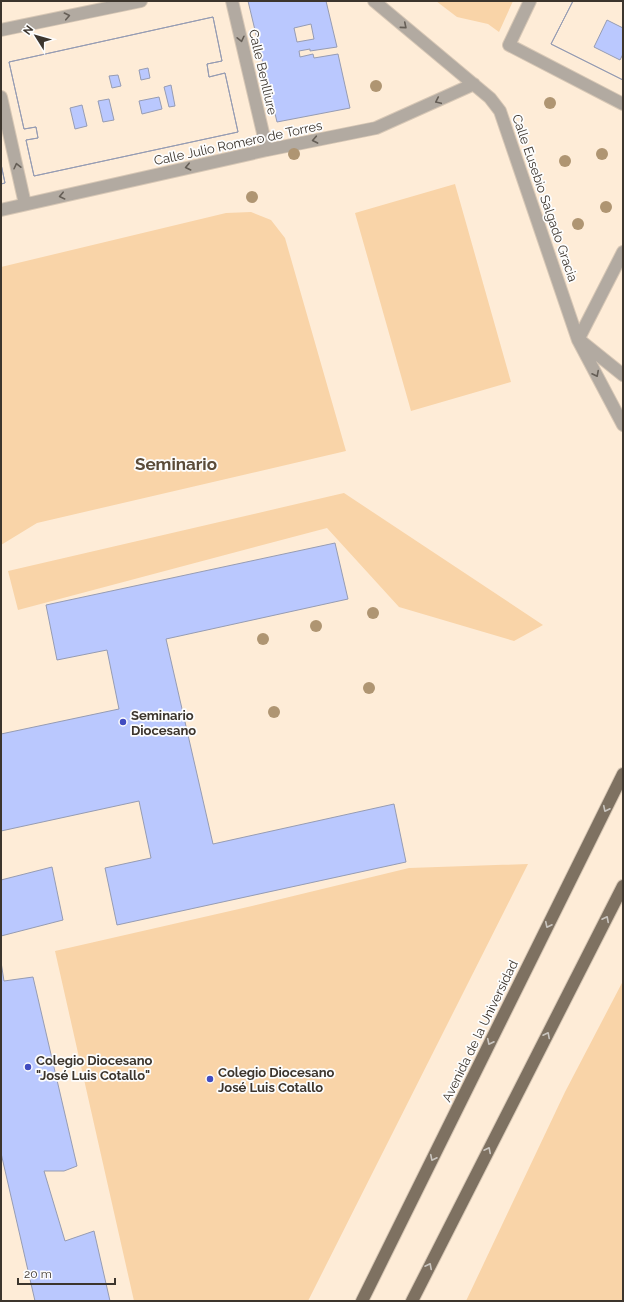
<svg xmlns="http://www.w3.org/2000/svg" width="624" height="1302" font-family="Raleway,sans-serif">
	<rect width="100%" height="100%" fill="#feecd7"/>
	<!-- green -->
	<path fill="#f9d4a8" d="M 436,1 L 513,1 L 499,32 L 488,24 L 457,17 Z
		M 455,184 L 511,382 L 411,411 L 355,213 Z
		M 251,212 L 271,220 L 285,238 L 346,451 L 37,523 L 1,545 L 1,267 L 226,213 Z
		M 344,493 L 543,625 L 514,641 L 399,607 L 327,528 L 18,610 L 8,571 Z
		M 528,864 L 308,1301 L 134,1301 L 55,951 L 252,906 L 409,868 Z
		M 623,981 L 623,1301 L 466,1301 L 565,1092 Z"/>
	<!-- building -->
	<path fill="#bac8fe" stroke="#969cb3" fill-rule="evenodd" d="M 248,1 L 326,1 L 337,47 L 310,51 L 310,49 L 299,51 L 300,57 L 313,54 L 314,58 L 338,54 L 350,108 L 277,122 ZM 311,24 L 314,39 L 297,42 L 294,28 Z
		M 573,1 L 623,1 L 623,28 L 607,20 L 594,47 L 620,60 L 623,54 L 623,80 L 551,44 Z
		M 573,1 L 623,1 L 623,80 L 551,44 Z
		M 213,17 L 222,61 L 207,64 L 209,77 L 225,73 L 238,132 L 34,176 L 26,140 L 38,138 L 36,127 L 24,129 L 9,62 ZM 148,68 L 150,78 L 141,80 L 139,70 ZM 118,75 L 121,86 L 112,88 L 109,76 ZM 171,85 L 175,106 L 169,107 L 164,87 ZM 159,97 L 162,109 L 142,114 L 139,101 ZM 109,99 L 114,120 L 103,122 L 98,101 ZM 82,105 L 87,126 L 75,129 L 70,108 Z
		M 213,17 L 222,61 L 207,64 L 209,77 L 225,73 L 238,132 L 34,176 L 26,140 L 38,138 L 36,127 L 24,129 L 9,62 Z
		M 1,164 L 5,183 L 1,184 Z
		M 1,164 L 5,183 L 1,184 Z
		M 335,543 L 348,599 L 166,639 L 213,844 L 394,804 L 406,862 L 117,925 L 105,868 L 151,858 L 139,801 L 1,831 L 1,734 L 119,709 L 107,650 L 57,660 L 46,605 Z
		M 52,867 L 63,920 L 1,936 L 1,880 Z
		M 1,962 L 4,981 L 33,977 L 77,1166 L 64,1171 L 44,1171 L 65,1241 L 94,1231 L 110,1301 L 35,1301 L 1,1153 Z"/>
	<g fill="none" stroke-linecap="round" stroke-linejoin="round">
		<defs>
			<path id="street" d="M 232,1 L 267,150
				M 374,1 L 490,98 L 500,111 L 578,340 L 623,425
				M 530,1 L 509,45 L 623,104
				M 1,30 L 141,1
				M 1,97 L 25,204
				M 1,210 L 267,150 L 376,128 L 474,84
				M 578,340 L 623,252
				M 582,342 L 623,375"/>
			<path id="primary" d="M 362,1301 L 623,774
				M 412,1301 L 623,886"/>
		</defs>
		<!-- street casing -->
		<use href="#street" stroke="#d7c7b5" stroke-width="14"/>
		<!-- primary casing -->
		<use href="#primary" stroke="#d7c7b5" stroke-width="14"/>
		<!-- street -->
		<use href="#street" stroke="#b2aaa1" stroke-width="12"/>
		<!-- primary -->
		<use href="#primary" stroke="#7e7161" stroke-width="12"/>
	</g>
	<!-- trees -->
	<g fill="#af9572">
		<circle cx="376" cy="86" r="6"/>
		<circle cx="550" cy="103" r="6"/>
		<circle cx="294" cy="154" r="6"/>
		<circle cx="602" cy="154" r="6"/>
		<circle cx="565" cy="161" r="6"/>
		<circle cx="252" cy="197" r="6"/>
		<circle cx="606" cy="207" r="6"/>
		<circle cx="578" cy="224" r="6"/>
		<circle cx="373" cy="613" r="6"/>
		<circle cx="316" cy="626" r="6"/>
		<circle cx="263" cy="639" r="6"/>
		<circle cx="369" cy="688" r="6"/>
		<circle cx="274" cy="712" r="6"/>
	</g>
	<!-- one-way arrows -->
	<defs><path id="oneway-chevron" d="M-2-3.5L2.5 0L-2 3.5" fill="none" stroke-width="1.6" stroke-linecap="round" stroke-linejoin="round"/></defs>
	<g stroke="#655e56">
		<use href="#oneway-chevron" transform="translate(67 16) rotate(-12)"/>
		<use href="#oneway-chevron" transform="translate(404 26) rotate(40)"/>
		<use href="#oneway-chevron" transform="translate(241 39) rotate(77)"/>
		<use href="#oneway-chevron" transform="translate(438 101) rotate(155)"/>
		<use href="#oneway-chevron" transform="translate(315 140) rotate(169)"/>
		<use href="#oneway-chevron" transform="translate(17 166) rotate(-103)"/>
		<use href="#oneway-chevron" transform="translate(188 167) rotate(167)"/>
		<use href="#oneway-chevron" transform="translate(62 196) rotate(167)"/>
		<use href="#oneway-chevron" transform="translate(596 374) rotate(63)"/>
	</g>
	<g stroke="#cac5bf">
		<use href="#oneway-chevron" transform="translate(606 809) rotate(116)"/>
		<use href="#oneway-chevron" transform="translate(606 919) rotate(-63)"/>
		<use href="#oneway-chevron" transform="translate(548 925) rotate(116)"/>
		<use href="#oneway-chevron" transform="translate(547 1035) rotate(-63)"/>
		<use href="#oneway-chevron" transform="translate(490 1042) rotate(116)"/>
		<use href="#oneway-chevron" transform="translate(488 1150) rotate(-63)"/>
		<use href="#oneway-chevron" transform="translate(433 1158) rotate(116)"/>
		<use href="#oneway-chevron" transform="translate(429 1266) rotate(-63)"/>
	</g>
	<!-- markers -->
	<g fill="#414cc0" stroke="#fdfdfd" stroke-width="1.5">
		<circle cx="123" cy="722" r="4"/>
		<circle cx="28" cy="1067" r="4"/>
		<circle cx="210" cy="1079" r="4"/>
	</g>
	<g text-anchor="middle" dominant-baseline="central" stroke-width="3.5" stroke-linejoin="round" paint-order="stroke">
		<!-- street labels -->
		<g font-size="13" fill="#3c352d" stroke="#fdfdfd">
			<text transform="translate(263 72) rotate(77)">Calle Benlliure</text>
			<text transform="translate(238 143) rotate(-12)">Calle Julio Romero de Torres</text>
			<text transform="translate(545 198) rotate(71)">Calle Eusebio Salgado Gracia</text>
			<text transform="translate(480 1031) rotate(-64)">Avenida de la Universidad</text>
		</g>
		<!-- poi labels -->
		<g font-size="13" font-weight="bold" fill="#3c352d" stroke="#fdfdfd" text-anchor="start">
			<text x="131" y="715">Seminario<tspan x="131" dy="15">Diocesano</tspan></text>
			<text x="36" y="1060">Colegio Diocesano<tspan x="36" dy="15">"José Luis Cotallo"</tspan></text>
			<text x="218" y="1072">Colegio Diocesano<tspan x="218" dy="15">José Luis Cotallo</tspan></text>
		</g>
		<!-- district labels -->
		<g font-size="17" font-weight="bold" fill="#5a4b39" stroke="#fdfdfd">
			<text x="176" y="464">Seminario</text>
		</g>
	</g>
	<!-- border -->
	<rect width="624" height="1302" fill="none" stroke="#3c352d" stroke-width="4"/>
	<!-- north arrow -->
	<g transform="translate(36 36) rotate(307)" stroke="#fdfdfd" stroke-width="3" paint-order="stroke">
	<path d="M0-3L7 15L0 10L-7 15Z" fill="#3c352d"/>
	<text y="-6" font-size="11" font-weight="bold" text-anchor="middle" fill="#3c352d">N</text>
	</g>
	<!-- scale -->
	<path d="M18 1278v6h97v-6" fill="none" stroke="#3c352d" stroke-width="2"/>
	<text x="24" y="1278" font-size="12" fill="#3c352d" stroke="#fdfdfd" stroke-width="3" paint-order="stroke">20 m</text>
</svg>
